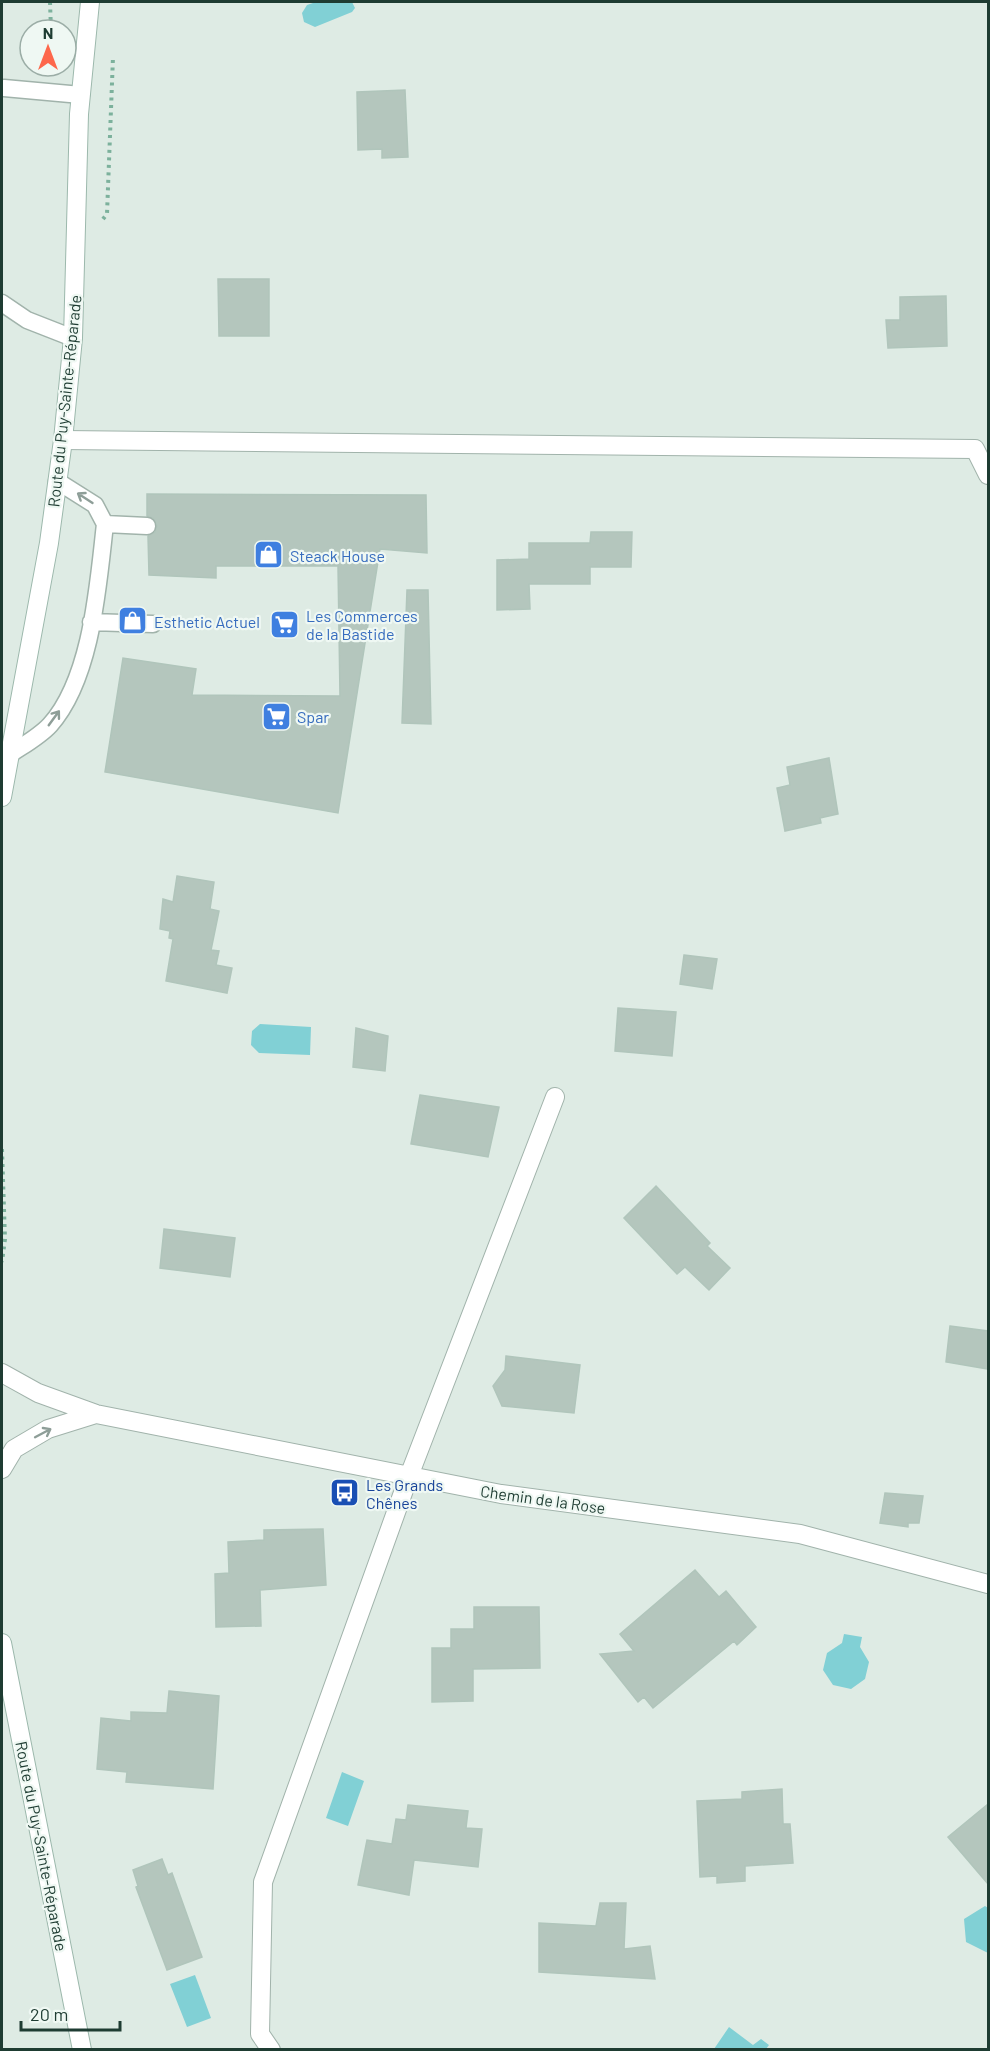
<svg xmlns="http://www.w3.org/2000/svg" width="990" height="2051" font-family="Barlow,sans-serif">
	<rect width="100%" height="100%" fill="#deebe4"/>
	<!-- water -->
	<path fill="#81d0d5" d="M 316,2 L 352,2 L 355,8 L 352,12 L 315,27 L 304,22 L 302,13 L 307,5 Z
		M 260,1024 L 311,1027 L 310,1055 L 259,1053 L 251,1045 L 252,1031 Z
		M 844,1634 L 862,1637 L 860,1647 L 869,1662 L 865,1679 L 851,1689 L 833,1685 L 823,1670 L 827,1653 L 842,1643 Z
		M 342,1772 L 364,1781 L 348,1826 L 326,1818 Z
		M 985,1906 L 988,1908 L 988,1953 L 966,1942 L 964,1919 Z
		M 195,1975 L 211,2018 L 187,2027 L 170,1984 Z
		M 729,2027 L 753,2045 L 761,2039 L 769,2045 L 766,2049 L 714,2049 Z"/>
	<!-- building -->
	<path fill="#b4c6bd" stroke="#b0c5bb" stroke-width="1.5" d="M 405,90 L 408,157 L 382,158 L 382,149 L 358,150 L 357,92 Z
		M 218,279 L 269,279 L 269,336 L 219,336 Z
		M 946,296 L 947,346 L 888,348 L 886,320 L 900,320 L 900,297 Z
		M 147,494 L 426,495 L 427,553 L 380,549 L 338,813 L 105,772 L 123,658 L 196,669 L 192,695 L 340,696 L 338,566 L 216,566 L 216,578 L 149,575 L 148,536 L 155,532 L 157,526 L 153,518 L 147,516 Z
		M 591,532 L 632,532 L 631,567 L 590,567 L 590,584 L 529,584 L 530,609 L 497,610 L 497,560 L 529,559 L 529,543 L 590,543 Z
		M 407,590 L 428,590 L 431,724 L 402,723 Z
		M 829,758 L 838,814 L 820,818 L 821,823 L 785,831 L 777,788 L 790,785 L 787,767 Z
		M 177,876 L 214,882 L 210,909 L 219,911 L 211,950 L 219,951 L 216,965 L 232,968 L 227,993 L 166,981 L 173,939 L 169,938 L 170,931 L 160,929 L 163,899 L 173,902 Z
		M 684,955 L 717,959 L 712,989 L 680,984 Z
		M 618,1008 L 676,1012 L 672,1056 L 615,1051 Z
		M 356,1028 L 388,1036 L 385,1071 L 353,1067 Z
		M 420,1095 L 499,1107 L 488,1157 L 411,1144 Z
		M 656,1186 L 710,1243 L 707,1246 L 730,1268 L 709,1290 L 685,1267 L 677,1274 L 624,1218 Z
		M 164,1229 L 235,1238 L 230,1277 L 160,1268 Z
		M 950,1326 L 988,1331 L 988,1369 L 946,1362 Z
		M 506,1356 L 580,1365 L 574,1413 L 502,1406 L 493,1386 L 505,1370 Z
		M 885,1493 L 923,1496 L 919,1523 L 908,1523 L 908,1527 L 880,1523 Z
		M 323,1529 L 326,1585 L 260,1590 L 261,1626 L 216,1627 L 215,1574 L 229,1573 L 228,1542 L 264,1540 L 264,1530 Z
		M 695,1570 L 719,1597 L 726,1591 L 756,1627 L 737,1645 L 734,1641 L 653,1708 L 644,1697 L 638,1702 L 600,1654 L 634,1651 L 620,1634 Z
		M 474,1607 L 539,1607 L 540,1668 L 473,1669 L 473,1701 L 432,1702 L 432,1648 L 451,1648 L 451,1629 L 474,1629 Z
		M 169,1691 L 219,1696 L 213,1789 L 126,1782 L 127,1772 L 97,1769 L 101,1718 L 131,1721 L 131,1712 L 167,1713 Z
		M 782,1789 L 783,1824 L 790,1824 L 793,1863 L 745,1866 L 745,1881 L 717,1883 L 717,1876 L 700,1877 L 697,1801 L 742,1799 L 742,1792 Z
		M 988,1804 L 988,1884 L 948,1837 Z
		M 408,1805 L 468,1811 L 466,1828 L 482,1829 L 478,1867 L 414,1860 L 409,1895 L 358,1885 L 367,1840 L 392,1844 L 396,1819 L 406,1820 Z
		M 162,1859 L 168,1875 L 172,1873 L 202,1957 L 167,1970 L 136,1887 L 138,1886 L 133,1870 Z
		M 600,1903 L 626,1903 L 624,1949 L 650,1946 L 655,1979 L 539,1972 L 539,1923 L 596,1926 Z"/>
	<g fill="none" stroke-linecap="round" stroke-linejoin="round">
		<defs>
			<path id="lane" d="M 4,88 L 81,95
				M 2,303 L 27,320 L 73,338
				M 105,524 L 147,526
				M 91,622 L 153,624
				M 9,755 C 22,746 39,737 50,725 C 92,678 98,585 105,524 L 95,505 L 57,481"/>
			<path id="street" d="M 63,440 L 975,449 L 988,475
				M 2,1373 L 38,1393 L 96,1414 L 501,1494 L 800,1534 L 988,1584
				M 2,1469 L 14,1449 L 48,1429 L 96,1414
				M 271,2050 L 260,2034 L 263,1882 L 409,1476 L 555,1097"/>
			<path id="secondary" d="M 2,797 L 49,543 L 63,440 L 73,338 L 79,114 L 90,2
				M 2,1643 L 82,2050"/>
		</defs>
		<!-- lane casing -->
		<use href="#lane" stroke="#a1b3ab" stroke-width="19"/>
		<!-- street casing -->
		<use href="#street" stroke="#a1b3ab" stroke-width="20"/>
		<!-- secondary casing -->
		<use href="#secondary" stroke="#9cb8ac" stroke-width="20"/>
		<!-- path -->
		<path stroke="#7cb19c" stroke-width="4" stroke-dasharray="3 4.5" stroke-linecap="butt" d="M 50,2 L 51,30
			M 103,219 L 107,214 L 113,57
			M 2,1149 L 5,1239 L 2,1262"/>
		<!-- lane -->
		<use href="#lane" stroke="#fff" stroke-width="16"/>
		<!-- street -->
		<use href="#street" stroke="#fff" stroke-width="18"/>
		<!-- secondary -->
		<use href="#secondary" stroke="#fff" stroke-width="18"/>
	</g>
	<!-- one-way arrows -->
	<defs><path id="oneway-shaft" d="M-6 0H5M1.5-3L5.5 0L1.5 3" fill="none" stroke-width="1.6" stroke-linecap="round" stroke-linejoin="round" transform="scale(1.5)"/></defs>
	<g stroke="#8e9e98">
		<use href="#oneway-shaft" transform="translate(85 498) rotate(-147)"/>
		<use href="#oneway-shaft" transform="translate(54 718) rotate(-54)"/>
		<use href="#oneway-shaft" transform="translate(43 1433) rotate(-28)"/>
	</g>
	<!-- icons -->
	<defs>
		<symbol id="shop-square" viewBox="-11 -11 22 22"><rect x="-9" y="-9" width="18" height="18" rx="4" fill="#3f7fe0" stroke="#eff8f3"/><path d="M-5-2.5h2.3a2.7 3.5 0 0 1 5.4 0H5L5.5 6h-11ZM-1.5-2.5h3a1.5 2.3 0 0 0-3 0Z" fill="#fff"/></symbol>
		<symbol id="supermarket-square" viewBox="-11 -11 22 22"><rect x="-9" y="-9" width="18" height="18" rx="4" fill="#3f7fe0" stroke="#eff8f3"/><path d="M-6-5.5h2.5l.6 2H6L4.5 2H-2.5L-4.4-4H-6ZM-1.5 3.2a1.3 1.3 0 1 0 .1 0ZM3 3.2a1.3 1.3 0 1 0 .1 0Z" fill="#fff"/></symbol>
		<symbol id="bus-square" viewBox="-11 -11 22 22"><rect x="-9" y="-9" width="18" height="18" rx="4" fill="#1a4fb4" stroke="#eff8f3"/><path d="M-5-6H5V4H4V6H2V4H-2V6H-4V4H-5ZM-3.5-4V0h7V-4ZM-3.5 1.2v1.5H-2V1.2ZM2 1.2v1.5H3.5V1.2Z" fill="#fff"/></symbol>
	</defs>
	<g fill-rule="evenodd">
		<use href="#shop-square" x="252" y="538" width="33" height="33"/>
		<use href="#shop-square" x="116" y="604" width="33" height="33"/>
		<use href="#supermarket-square" x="268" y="608" width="33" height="33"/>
		<use href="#supermarket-square" x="260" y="700" width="33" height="33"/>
		<use href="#bus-square" x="328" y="1476" width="33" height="33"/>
	</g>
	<g text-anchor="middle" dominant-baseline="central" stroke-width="4.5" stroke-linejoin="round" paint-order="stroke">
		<!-- street labels -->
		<g font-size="16" fill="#1e3c32" stroke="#eff8f3">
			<text transform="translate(64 401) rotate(-84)">Route du Puy-Sainte-Réparade</text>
			<text transform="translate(543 1499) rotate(8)">Chemin de la Rose</text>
			<text transform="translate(42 1846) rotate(79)">Route du Puy-Sainte-Réparade</text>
		</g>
		<!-- shop labels -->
		<g font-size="16" fill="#366cbe" stroke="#eff8f3" text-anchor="start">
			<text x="290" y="555">Steack House</text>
			<text x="306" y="615">Les Commerces<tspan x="306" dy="18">de la Bastide</tspan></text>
			<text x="154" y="621">Esthetic Actuel</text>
			<text x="297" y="716">Spar</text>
		</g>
		<!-- transit labels -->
		<g font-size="16" fill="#164399" stroke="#eff8f3" text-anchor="start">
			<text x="366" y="1484">Les Grands<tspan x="366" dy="18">Chênes</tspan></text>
		</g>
	</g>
	<!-- border -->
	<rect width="990" height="2051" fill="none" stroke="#1e3c32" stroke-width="6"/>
	<!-- north arrow -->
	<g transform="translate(48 48)"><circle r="28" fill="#eff8f3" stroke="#9bada6" stroke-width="1.5"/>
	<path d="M0-4.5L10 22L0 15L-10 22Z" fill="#fd674b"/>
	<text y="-9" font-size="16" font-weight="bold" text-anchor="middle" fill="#1e3c32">N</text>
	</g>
	<!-- scale -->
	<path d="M21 2021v9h99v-9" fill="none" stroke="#1e3c32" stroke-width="3"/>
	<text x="30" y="2021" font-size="18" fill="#1e3c32" stroke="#eff8f3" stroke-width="4.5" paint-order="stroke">20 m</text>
</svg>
